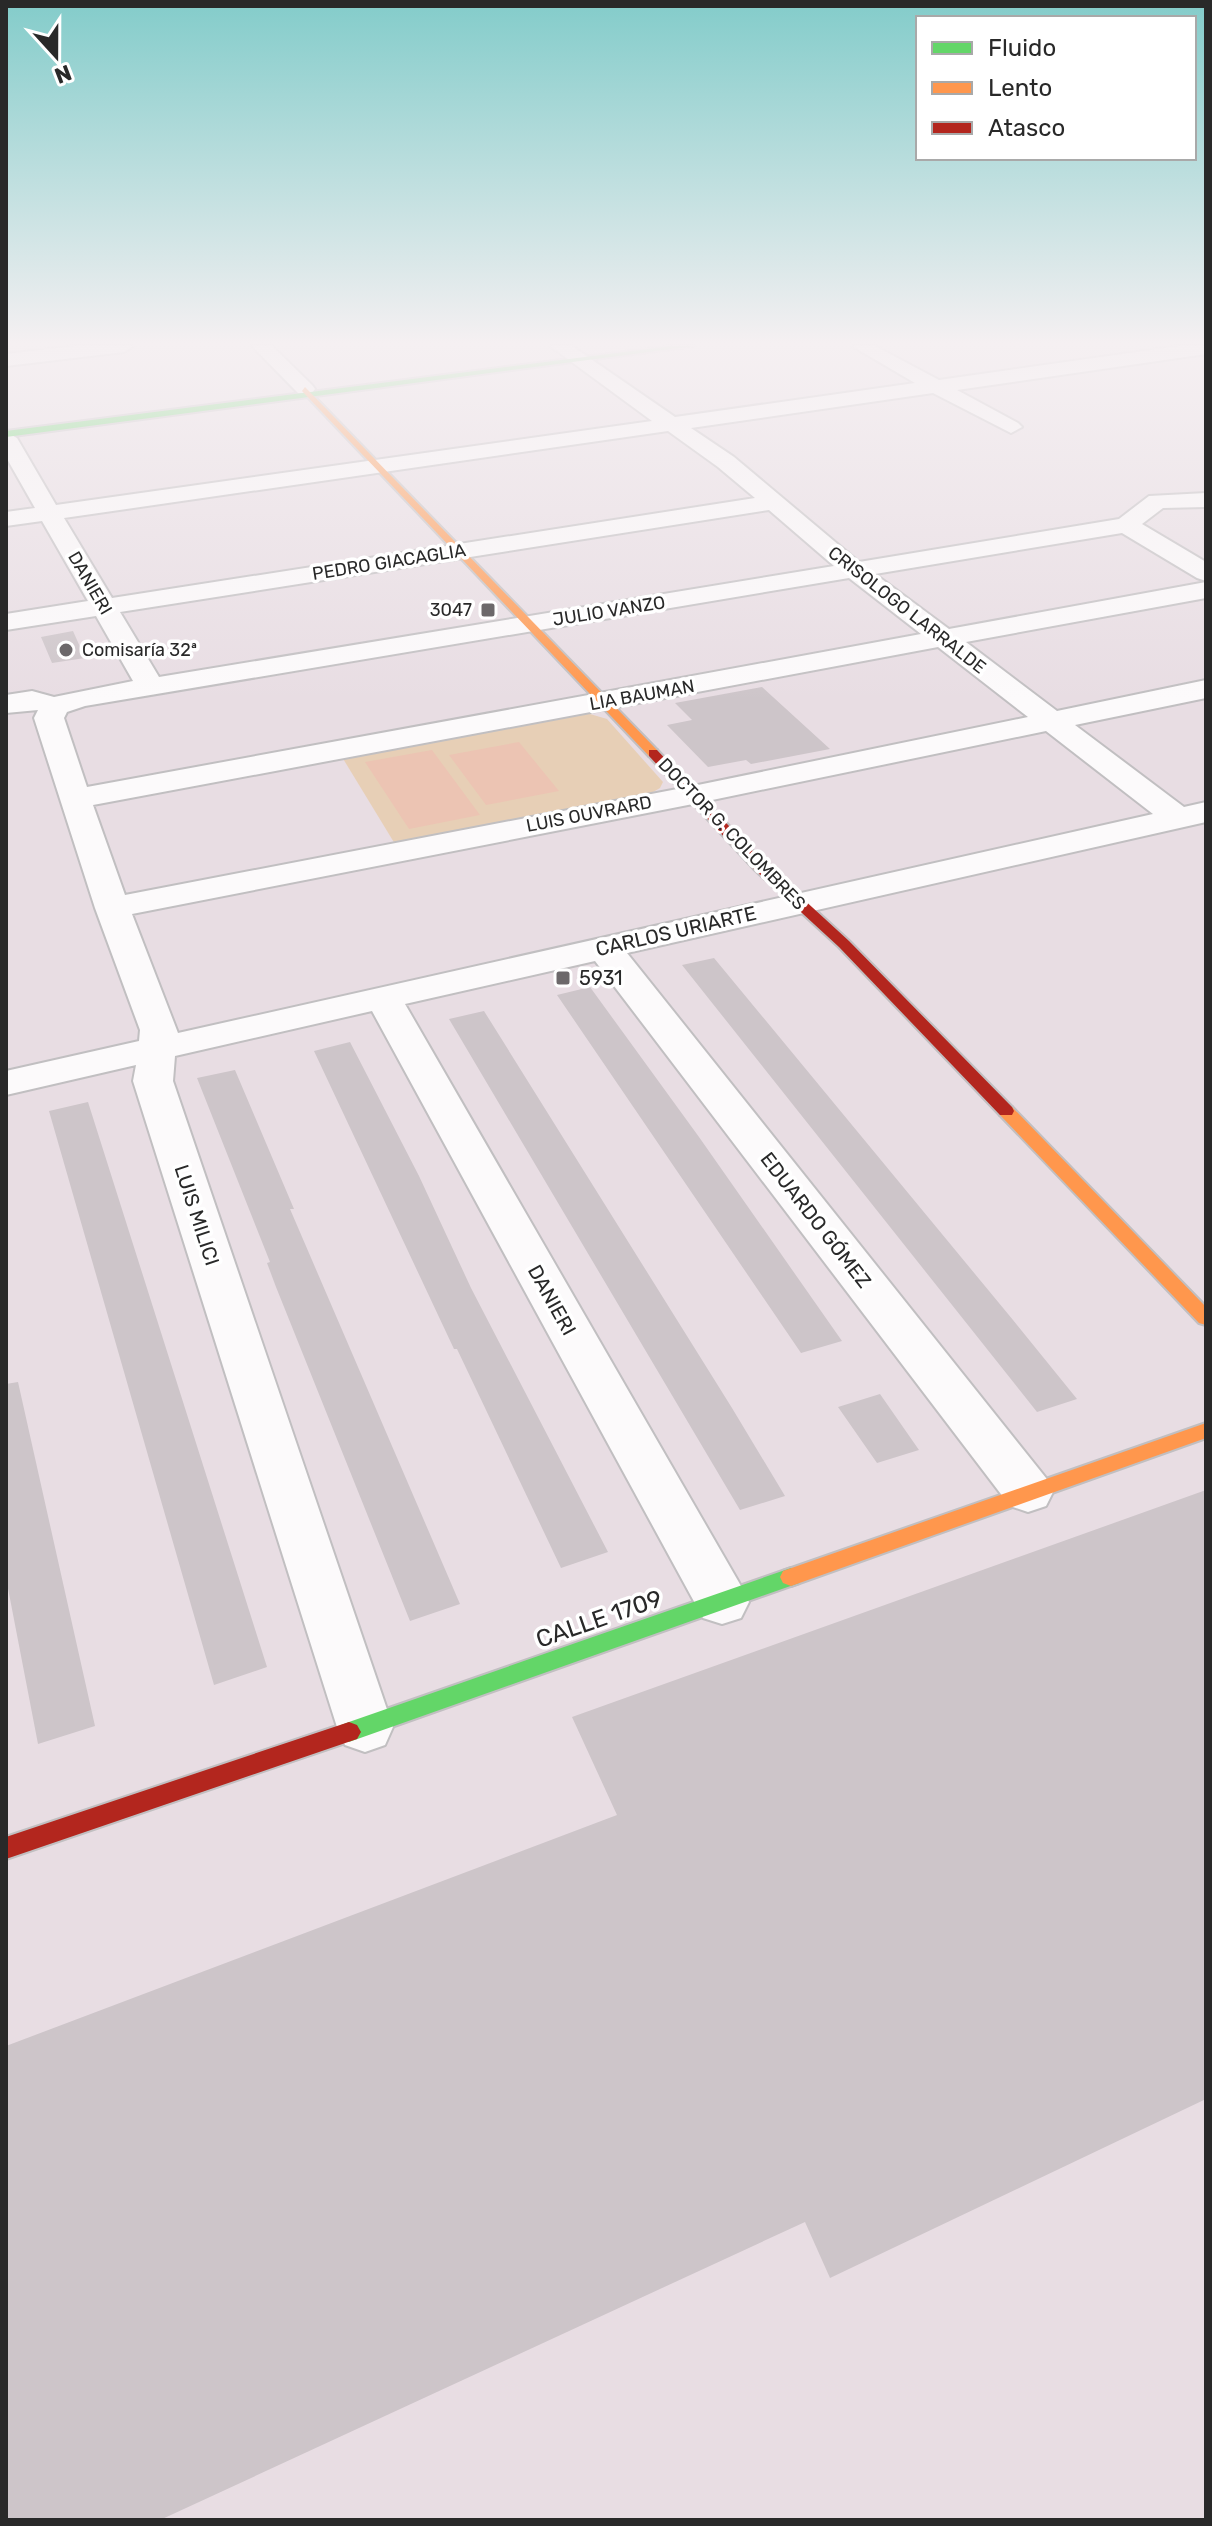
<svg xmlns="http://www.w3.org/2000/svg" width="1212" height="2526" font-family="Rubik,sans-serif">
	<rect width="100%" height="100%" fill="#e8dde3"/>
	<!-- green -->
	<path fill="#e7cfb6" d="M 574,714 L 590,714 L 607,719 L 663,782 L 660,788 L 648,795 L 395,844 L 342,757 Z"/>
	<!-- pitch -->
	<path fill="#ecc4b3" d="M 519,742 L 559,791 L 486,805 L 449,755 Z
		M 432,750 L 480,815 L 409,829 L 365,762 Z"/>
	<!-- building -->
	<path fill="#cdc5c9" d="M 73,631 L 85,658 L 52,663 L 41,637 Z
		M 762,687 L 830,749 L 751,764 L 746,760 L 708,767 L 667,725 L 692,720 L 675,703 Z
		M 714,958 L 1013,1320 L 1077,1399 L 1037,1412 L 682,965 Z
		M 590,987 L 699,1137 L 842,1341 L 801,1353 L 557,995 Z
		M 484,1011 L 732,1408 L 785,1496 L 740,1510 L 449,1019 Z
		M 350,1042 L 419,1176 L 471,1288 L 608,1552 L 561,1568 L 457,1349 L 454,1349 L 314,1051 Z
		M 235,1070 L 294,1209 L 290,1209 L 460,1604 L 410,1621 L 276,1287 L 267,1263 L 270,1262 L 197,1078 Z
		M 88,1102 L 267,1667 L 214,1685 L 49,1111 Z
		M 18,1382 L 95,1726 L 38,1744 L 6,1578 L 6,1384 Z
		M 880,1394 L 919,1450 L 877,1463 L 838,1407 Z
		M 1206,1490 L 1206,2099 L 830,2278 L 805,2222 L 160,2520 L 6,2520 L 6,2046 L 617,1815 L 572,1717 Z"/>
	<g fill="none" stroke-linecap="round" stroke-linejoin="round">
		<defs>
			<path id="street" d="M 75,346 L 133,346 L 124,352 L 6,366 L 6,354 Z
				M 252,346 L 272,346 L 312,385 L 315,389 L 312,393 L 298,393 Z
				M 550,346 L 572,346 L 675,417 L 915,383 L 852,346 L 875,346 L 939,380 L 1179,346 L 1206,346 L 1206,354 L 957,390 L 1018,423 L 1022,427 L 1011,433 L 933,393 L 691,428 L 734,457 L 859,562 L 1119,519 L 1149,496 L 1206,493 L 1206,507 L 1163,508 L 1142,524 L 1206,562 L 1206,581 L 1197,578 L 1122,533 L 875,574 L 949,629 L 1206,582 L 1206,598 L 966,642 L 1057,711 L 1206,680 L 1206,698 L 1075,725 L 1184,807 L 1206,802 L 1206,822 L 627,953 L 1046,1478 L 1053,1492 L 1046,1506 L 1028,1512 L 1010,1506 L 595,961 L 405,1004 L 741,1586 L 749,1602 L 741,1618 L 722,1624 L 703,1618 L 372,1011 L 175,1056 L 173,1081 L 393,1727 L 385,1745 L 365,1752 L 345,1745 L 337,1727 L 133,1081 L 136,1065 L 6,1095 L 6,1071 L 139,1041 L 140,1030 L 95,908 L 34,718 L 38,710 L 6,713 L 6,695 L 32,691 L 54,697 L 133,681 L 96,616 L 6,630 L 6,614 L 88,601 L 42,521 L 6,526 L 6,512 L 35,508 L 6,457 L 6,432 L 17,438 L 56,505 L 652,421 ZM 668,431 L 718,467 L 755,498 L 112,598 L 64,518 ZM 769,510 L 834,566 L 159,677 L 120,612 ZM 849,578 L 921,634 L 87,787 L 64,718 L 67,712 L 85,706 ZM 938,647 L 1028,717 L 693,786 L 125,895 L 93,805 ZM 1046,731 L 1153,814 L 178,1033 L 132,914 L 693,804 Z"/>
			<path id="fast" d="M 671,346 L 694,346 L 6,437 L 6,431 Z
				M 791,1568 L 799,1571 L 802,1577 L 799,1583 L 349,1742 L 341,1739 L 337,1732 L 341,1725 L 349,1722 Z"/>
			<path id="slow" d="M 305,387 L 657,750 L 657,756 L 649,756 L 302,391 Z
				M 1006,1106 L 1012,1107 L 1206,1307 L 1206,1325 L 1199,1323 L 1000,1115 L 998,1111 Z
				M 1206,1423 L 1206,1438 L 791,1586 L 783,1583 L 780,1577 L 783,1571 Z"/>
			<path id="jam" d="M 649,750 L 657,750 L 764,863 L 849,941 L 1012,1107 L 1014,1111 L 1012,1115 L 1000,1115 L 839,947 L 754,869 L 649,756 Z
				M 349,1722 L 357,1725 L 361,1732 L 357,1739 L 6,1859 L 6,1837 Z"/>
		</defs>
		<!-- street casing -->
		<use href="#street" stroke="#c1bfc1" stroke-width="4"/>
		<!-- fast casing -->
		<use href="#fast" stroke="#c1bfc1" stroke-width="4"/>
		<!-- slow casing -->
		<use href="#slow" stroke="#c1bfc1" stroke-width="4"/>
		<!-- jam casing -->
		<use href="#jam" stroke="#c1bfc1" stroke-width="4"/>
		<!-- street -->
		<use href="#street" fill="#fcfafb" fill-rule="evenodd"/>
		<!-- fast -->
		<use href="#fast" fill="#63d668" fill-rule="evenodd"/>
		<!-- slow -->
		<use href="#slow" fill="#ff974d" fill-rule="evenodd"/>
		<!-- jam -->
		<use href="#jam" fill="#b3261e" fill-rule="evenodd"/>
	</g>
	<!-- sky -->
	<linearGradient id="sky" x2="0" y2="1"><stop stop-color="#83ccca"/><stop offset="0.49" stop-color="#f5f0f2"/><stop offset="1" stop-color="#f5f0f2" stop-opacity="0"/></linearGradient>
	<rect width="1212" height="700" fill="url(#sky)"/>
	<!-- markers -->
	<g fill="#6c686a" stroke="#fff" stroke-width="3">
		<rect x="480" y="602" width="16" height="16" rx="4"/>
		<circle cx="66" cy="650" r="8"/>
		<rect x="555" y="970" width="16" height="16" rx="4"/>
	</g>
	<g text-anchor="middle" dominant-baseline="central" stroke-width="7" stroke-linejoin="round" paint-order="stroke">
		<!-- far-street labels -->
		<g font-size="18" fill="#292929" stroke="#fff">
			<text transform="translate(389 562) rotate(-9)">PEDRO GIACAGLIA</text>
			<text transform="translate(90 583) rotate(60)">DANIERI</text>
			<text transform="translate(907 610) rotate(38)">CRISOLOGO LARRALDE</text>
			<text transform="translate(609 611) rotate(-9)">JULIO VANZO</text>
			<text transform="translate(642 695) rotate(-10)">LIA BAUMAN</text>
			<text transform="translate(589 814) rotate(-11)">LUIS OUVRARD</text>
			<text transform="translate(732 834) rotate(46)">DOCTOR G. COLOMBRES</text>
		</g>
		<!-- far-poi labels -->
		<g font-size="18" fill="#292929" stroke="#fff" text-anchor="end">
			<text x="472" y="610">3047</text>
			<text x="82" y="650" text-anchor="start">Comisaría 32ª</text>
		</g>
		<!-- street labels -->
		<g font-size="20" fill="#292929" stroke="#fff">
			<text transform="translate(676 931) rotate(-13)">CARLOS URIARTE</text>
			<text transform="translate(197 1215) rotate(72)">LUIS MILICI</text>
			<text transform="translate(816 1220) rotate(52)">EDUARDO GÓMEZ</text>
			<text transform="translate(552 1300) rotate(61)">DANIERI</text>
		</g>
		<!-- poi labels -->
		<g font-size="20" fill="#292929" stroke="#fff" text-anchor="start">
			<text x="579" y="978">5931</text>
		</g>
		<!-- near-street labels -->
		<g font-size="24" fill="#292929" stroke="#fff">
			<text transform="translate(599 1619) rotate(-19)">CALLE 1709</text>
		</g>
	</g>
	<!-- border -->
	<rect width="1212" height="2526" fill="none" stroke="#292929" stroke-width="16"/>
	<!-- legend -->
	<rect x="916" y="16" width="280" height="144" fill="#ffffff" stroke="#a9a9a9" stroke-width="2"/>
	<rect x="932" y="42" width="40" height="12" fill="#63d668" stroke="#a9a9a9" stroke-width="2"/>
	<text x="988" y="56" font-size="24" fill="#292929">Fluido</text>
	<rect x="932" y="82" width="40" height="12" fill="#ff974d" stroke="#a9a9a9" stroke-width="2"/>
	<text x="988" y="96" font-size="24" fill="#292929">Lento</text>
	<rect x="932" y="122" width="40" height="12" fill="#b3261e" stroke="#a9a9a9" stroke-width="2"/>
	<text x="988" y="136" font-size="24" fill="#292929">Atasco</text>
	<!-- north arrow -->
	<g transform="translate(56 56) rotate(159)" stroke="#ffffff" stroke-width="6" paint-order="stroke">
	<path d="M0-6L14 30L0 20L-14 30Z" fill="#292929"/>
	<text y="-12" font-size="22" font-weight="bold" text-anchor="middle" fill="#292929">N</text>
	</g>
</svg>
